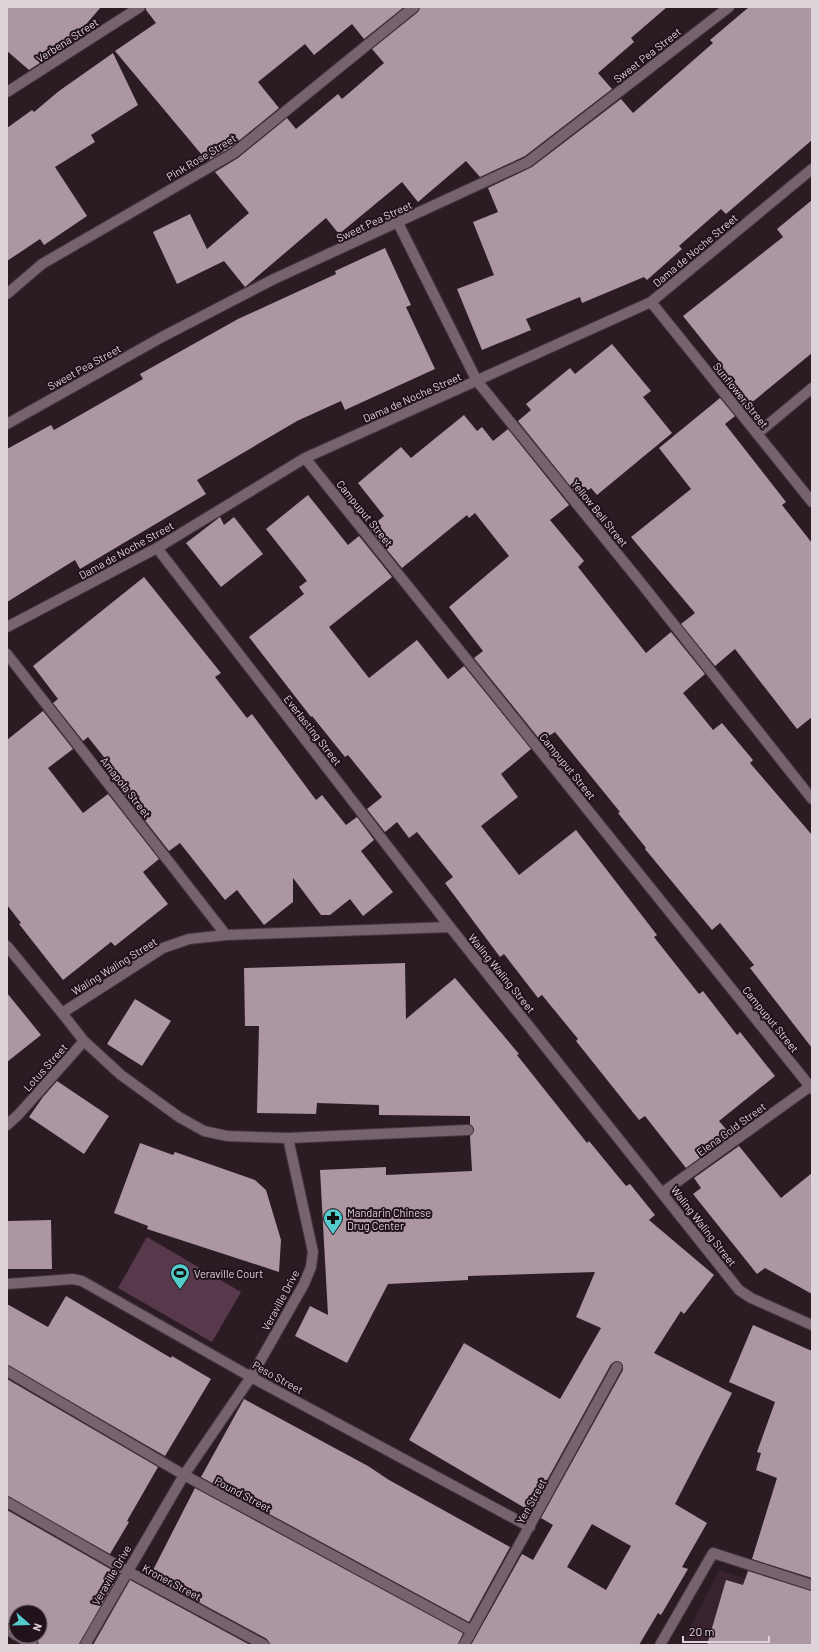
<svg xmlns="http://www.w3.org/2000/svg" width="819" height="1652" font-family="Barlow,sans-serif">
	<rect width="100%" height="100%" fill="#2b1c24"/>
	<!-- built -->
	<path fill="#37222e" d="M 719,1570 L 812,1598 L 812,1645 L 681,1645 Z"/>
	<!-- green -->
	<path fill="#58394b" d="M 147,1237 L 241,1292 L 212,1342 L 118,1288 Z"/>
	<!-- building -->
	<path fill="#ab96a1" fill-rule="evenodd" d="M 7,7 L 101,7 L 69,44 L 29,70 L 7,51 Z
		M 146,7 L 404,7 L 364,39 L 352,24 L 314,55 L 305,44 L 258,82 L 279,108 L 230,148 L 207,161 L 115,51 L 156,23 L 146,10 Z
		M 420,7 L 667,7 L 631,38 L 634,42 L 598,73 L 612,89 L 525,156 L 480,177 L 466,161 L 418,202 L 402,182 L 339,234 L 326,218 L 245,287 L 224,261 L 177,284 L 153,232 L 190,214 L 207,249 L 249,213 L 215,172 L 238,158 L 287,118 L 296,129 L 338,94 L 342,99 L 384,63 L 372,49 L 418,12 Z
		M 749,7 L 812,7 L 812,140 L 726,214 L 721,209 L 679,246 L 682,249 L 647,280 L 644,277 L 582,303 L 580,297 L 526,319 L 531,330 L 482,350 L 457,289 L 494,275 L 473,222 L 498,212 L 488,188 L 532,167 L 621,99 L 633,113 L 713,43 L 710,40 Z
		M 113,53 L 138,105 L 91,135 L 95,142 L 55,167 L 87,216 L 44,245 L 40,239 L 7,261 L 7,128 L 32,110 L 34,112 L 59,91 Z
		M 812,200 L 812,353 L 745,408 L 730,390 L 735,386 L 717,363 L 719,361 L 683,316 L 783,237 L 777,229 Z
		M 385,248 L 411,305 L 406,307 L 435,369 L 345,410 L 341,401 L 297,421 L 197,480 L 206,494 L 80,569 L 75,560 L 7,602 L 7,449 L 51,425 L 54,430 L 143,379 L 140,374 L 238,319 L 336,274 L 335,271 Z
		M 612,344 L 651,391 L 643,397 L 672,433 L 597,495 L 591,488 L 579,497 L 518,421 L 531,410 L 526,404 L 570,368 L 575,374 Z
		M 720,398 L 735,416 L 725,424 L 786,502 L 782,505 L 812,543 L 812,717 L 797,729 L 735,649 L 715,666 L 681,624 L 695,613 L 631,537 L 691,489 L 659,448 Z
		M 464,415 L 477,431 L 482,427 L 493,441 L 508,429 L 569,505 L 550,520 L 584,561 L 578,567 L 646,653 L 671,632 L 705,674 L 683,693 L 713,730 L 722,723 L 753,760 L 750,763 L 812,835 L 812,1048 L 750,968 L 754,965 L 720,923 L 712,930 L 645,849 L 646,848 L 618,813 L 620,812 L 555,732 L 541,741 L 474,658 L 483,651 L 449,607 L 509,556 L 475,513 L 469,518 L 467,515 L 402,568 L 369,528 L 384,516 L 358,483 L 401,447 L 411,458 Z
		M 308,495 L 348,545 L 359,536 L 392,577 L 329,627 L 369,678 L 417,640 L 448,679 L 464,666 L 531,749 L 501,774 L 518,797 L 481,826 L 519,875 L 576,830 L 657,935 L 654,937 L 699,994 L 703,991 L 737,1035 L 740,1032 L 775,1076 L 719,1121 L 731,1135 L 686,1168 L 645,1116 L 639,1120 L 576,1041 L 578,1039 L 542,995 L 538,998 L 504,954 L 500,957 L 445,883 L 453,877 L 417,832 L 409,838 L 397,822 L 385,832 L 367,809 L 382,797 L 348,755 L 345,757 L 312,716 L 311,717 L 249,637 L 304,594 L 299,587 L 307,581 L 266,529 Z
		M 220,517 L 224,525 L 234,517 L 263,554 L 221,587 L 186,543 Z
		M 144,577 L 221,673 L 215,677 L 247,718 L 252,714 L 316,800 L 322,795 L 346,825 L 357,817 L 374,840 L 361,851 L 393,892 L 363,916 L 350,899 L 330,915 L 321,915 L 293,878 L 293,902 L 264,925 L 237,890 L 225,900 L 180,843 L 169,851 L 118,786 L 123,781 L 88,737 L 83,741 L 53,703 L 58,699 L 33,666 Z
		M 43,711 L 73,749 L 48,768 L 83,813 L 108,794 L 159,859 L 143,872 L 168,904 L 115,946 L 111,942 L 63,980 L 19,924 L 21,923 L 7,905 L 7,740 Z
		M 405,963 L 406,1019 L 455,978 L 519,1054 L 517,1055 L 587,1143 L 589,1141 L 626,1186 L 630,1184 L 655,1215 L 649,1220 L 714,1275 L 684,1314 L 681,1311 L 654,1353 L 732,1393 L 675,1504 L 707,1523 L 682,1567 L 688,1569 L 661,1615 L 658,1613 L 639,1645 L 471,1645 L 522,1554 L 533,1560 L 553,1525 L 541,1518 L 623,1370 L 623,1366 L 620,1362 L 616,1361 L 611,1364 L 530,1511 L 409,1440 L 464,1343 L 560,1399 L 601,1328 L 576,1317 L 595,1272 L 468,1276 L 468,1280 L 388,1284 L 347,1363 L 295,1336 L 310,1306 L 328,1315 L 320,1170 L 386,1167 L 386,1175 L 472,1171 L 470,1136 L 474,1129 L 470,1124 L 470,1116 L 379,1115 L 379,1105 L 317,1103 L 316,1114 L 257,1113 L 259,1026 L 245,1026 L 244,968 ZM 592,1524 L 631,1546 L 606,1590 L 567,1567 Z
		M 7,993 L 41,1035 L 7,1062 Z
		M 135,999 L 171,1021 L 142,1066 L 107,1044 Z
		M 57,1081 L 109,1116 L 84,1154 L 29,1117 L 43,1097 Z
		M 140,1143 L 173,1155 L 175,1152 L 255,1180 L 266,1190 L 281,1240 L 279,1272 L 147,1229 L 148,1226 L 114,1213 Z
		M 739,1146 L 781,1198 L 812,1173 L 812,1294 L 765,1268 L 757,1274 L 693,1194 L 701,1188 L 694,1178 Z
		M 51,1220 L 52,1269 L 7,1269 L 7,1221 Z
		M 66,1296 L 171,1358 L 172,1356 L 211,1379 L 165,1456 L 7,1365 L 7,1304 L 48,1327 Z
		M 753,1325 L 812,1351 L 812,1578 L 752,1559 L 777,1478 L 756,1470 L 761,1453 L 757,1452 L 775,1402 L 729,1382 Z
		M 7,1379 L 158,1467 L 127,1521 L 129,1522 L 110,1554 L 7,1496 Z
		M 244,1399 L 368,1466 L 389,1480 L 510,1547 L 469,1622 L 201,1477 Z
		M 195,1488 L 463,1633 L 458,1645 L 270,1645 L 267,1639 L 150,1576 Z
		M 7,1510 L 119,1574 L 79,1645 L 39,1645 L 37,1640 L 31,1636 L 40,1636 L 40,1612 L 16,1612 L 16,1627 L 7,1623 Z
		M 748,1571 L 812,1591 L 812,1645 L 707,1645 L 726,1580 L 743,1585 Z
		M 130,1580 L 250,1645 L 93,1645 Z"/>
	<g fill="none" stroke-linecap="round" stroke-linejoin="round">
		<defs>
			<path id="street" d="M 7,92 L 140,7
				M 398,223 L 477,381 L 641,583 L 812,799
				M 7,294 L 42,264 L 234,153 L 414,7
				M 651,302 L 812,502
				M 7,424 L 162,337 L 274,279 L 528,162 L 729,7
				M 757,434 L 812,388
				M 305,458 L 812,1089
				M 157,548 L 450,927
				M 7,627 L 157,548 L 305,458 L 651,302 L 812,169
				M 7,654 L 226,935
				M 62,1013 L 84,1041 L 121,1075 L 179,1117 L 204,1131 L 227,1136 L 288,1138 L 468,1130
				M 7,1125 L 19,1114 L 84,1041
				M 663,1192 L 812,1085
				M 7,1284 L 73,1279 L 82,1281 L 251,1377 L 530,1527
				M 7,1371 L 184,1475 L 472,1631
				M 7,1502 L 127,1571 L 264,1645
				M 7,1629 L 16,1635
				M 18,1636 L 33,1645
				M 85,1645 L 184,1475 L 251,1377 L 304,1284 L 311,1267 L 313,1252 L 288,1138
				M 464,1645 L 617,1367
				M 660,1645 L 713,1553 L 812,1585"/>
			<path id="secondary" d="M 7,946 L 62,1013 L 163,948 L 189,939 L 226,935 L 450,927 L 739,1290 L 751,1298 L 812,1325"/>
		</defs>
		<!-- street casing -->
		<use href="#street" stroke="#44373e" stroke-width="12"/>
		<!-- secondary casing -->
		<use href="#secondary" stroke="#44373e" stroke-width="12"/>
		<!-- street -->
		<use href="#street" stroke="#76636d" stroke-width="10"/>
		<!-- secondary -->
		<use href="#secondary" stroke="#76636d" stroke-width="10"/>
	</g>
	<!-- icons -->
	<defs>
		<symbol id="pharmacy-pin" viewBox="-11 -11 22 30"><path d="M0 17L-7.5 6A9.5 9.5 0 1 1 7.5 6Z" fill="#52cdcc" stroke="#21121b"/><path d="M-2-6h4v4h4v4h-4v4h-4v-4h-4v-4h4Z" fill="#111"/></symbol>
		<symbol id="stadium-pin" viewBox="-11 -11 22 30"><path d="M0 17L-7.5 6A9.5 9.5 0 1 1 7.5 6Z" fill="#52cdcc" stroke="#21121b"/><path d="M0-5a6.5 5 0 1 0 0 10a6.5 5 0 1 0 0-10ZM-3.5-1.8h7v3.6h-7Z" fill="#111"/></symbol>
	</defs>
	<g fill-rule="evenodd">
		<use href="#pharmacy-pin" x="322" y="1207" width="22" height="30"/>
		<use href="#stadium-pin" x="169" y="1262" width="22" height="30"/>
	</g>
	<g text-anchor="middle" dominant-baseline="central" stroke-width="4" stroke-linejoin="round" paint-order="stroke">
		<!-- street labels -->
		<g font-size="11" fill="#ded3d9" stroke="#21121b">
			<text transform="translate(67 40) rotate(-33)">Verbena Street</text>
			<text transform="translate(647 55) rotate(-38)">Sweet Pea Street</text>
			<text transform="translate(201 157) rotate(-31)">Pink Rose Street</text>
			<text transform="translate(374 221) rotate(-25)">Sweet Pea Street</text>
			<text transform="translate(695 250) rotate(-40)">Dama de Noche Street</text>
			<text transform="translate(84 367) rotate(-29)">Sweet Pea Street</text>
			<text transform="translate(741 395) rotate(51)">Sunflower Street</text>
			<text transform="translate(412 397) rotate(-24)">Dama de Noche Street</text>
			<text transform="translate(365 513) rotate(51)">Campuput Street</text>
			<text transform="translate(600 513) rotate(51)">Yellow Bell Street</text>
			<text transform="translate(126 550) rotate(-29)">Dama de Noche Street</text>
			<text transform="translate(313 730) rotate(52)">Everlasting Street</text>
			<text transform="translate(568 766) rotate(51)">Campuput Street</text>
			<text transform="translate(126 787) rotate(52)">Amapola Street</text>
			<text transform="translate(114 966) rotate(-32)">Waling Waling Street</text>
			<text transform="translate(502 973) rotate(51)">Waling Waling Street</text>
			<text transform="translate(771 1019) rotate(51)">Campuput Street</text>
			<text transform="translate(45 1067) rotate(-48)">Lotus Street</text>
			<text transform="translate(731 1129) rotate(-36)">Elena Gold Street</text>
			<text transform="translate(704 1226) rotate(52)">Waling Waling Street</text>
			<text transform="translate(280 1300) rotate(-62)">Veraville Drive</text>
			<text transform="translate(278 1377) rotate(29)">Peso Street</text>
			<text transform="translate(243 1494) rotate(28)">Pound Street</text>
			<text transform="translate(531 1501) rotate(-61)">Yen Street</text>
			<text transform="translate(111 1575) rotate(-60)">Veraville Drive</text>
			<text transform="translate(172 1582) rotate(28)">Kroner Street</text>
		</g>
		<!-- poi labels -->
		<g font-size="11" fill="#ded3d9" stroke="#21121b" text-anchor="start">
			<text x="347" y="1212">Mandarin Chinese<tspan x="347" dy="13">Drug Center</tspan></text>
			<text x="194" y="1273">Veraville Court</text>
		</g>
	</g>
	<!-- border -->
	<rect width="819" height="1652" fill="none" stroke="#ded3d9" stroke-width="16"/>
	<!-- north arrow -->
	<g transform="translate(28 1624) rotate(110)"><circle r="19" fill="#21121b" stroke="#6d5f67"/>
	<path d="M0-3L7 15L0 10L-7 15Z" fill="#52cdcc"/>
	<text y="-6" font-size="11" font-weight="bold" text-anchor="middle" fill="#ded3d9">N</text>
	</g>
	<!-- scale -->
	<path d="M683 1636v6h86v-6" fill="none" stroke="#ded3d9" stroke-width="2"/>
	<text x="689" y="1636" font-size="12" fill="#ded3d9" stroke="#21121b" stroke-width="3" paint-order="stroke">20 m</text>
</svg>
